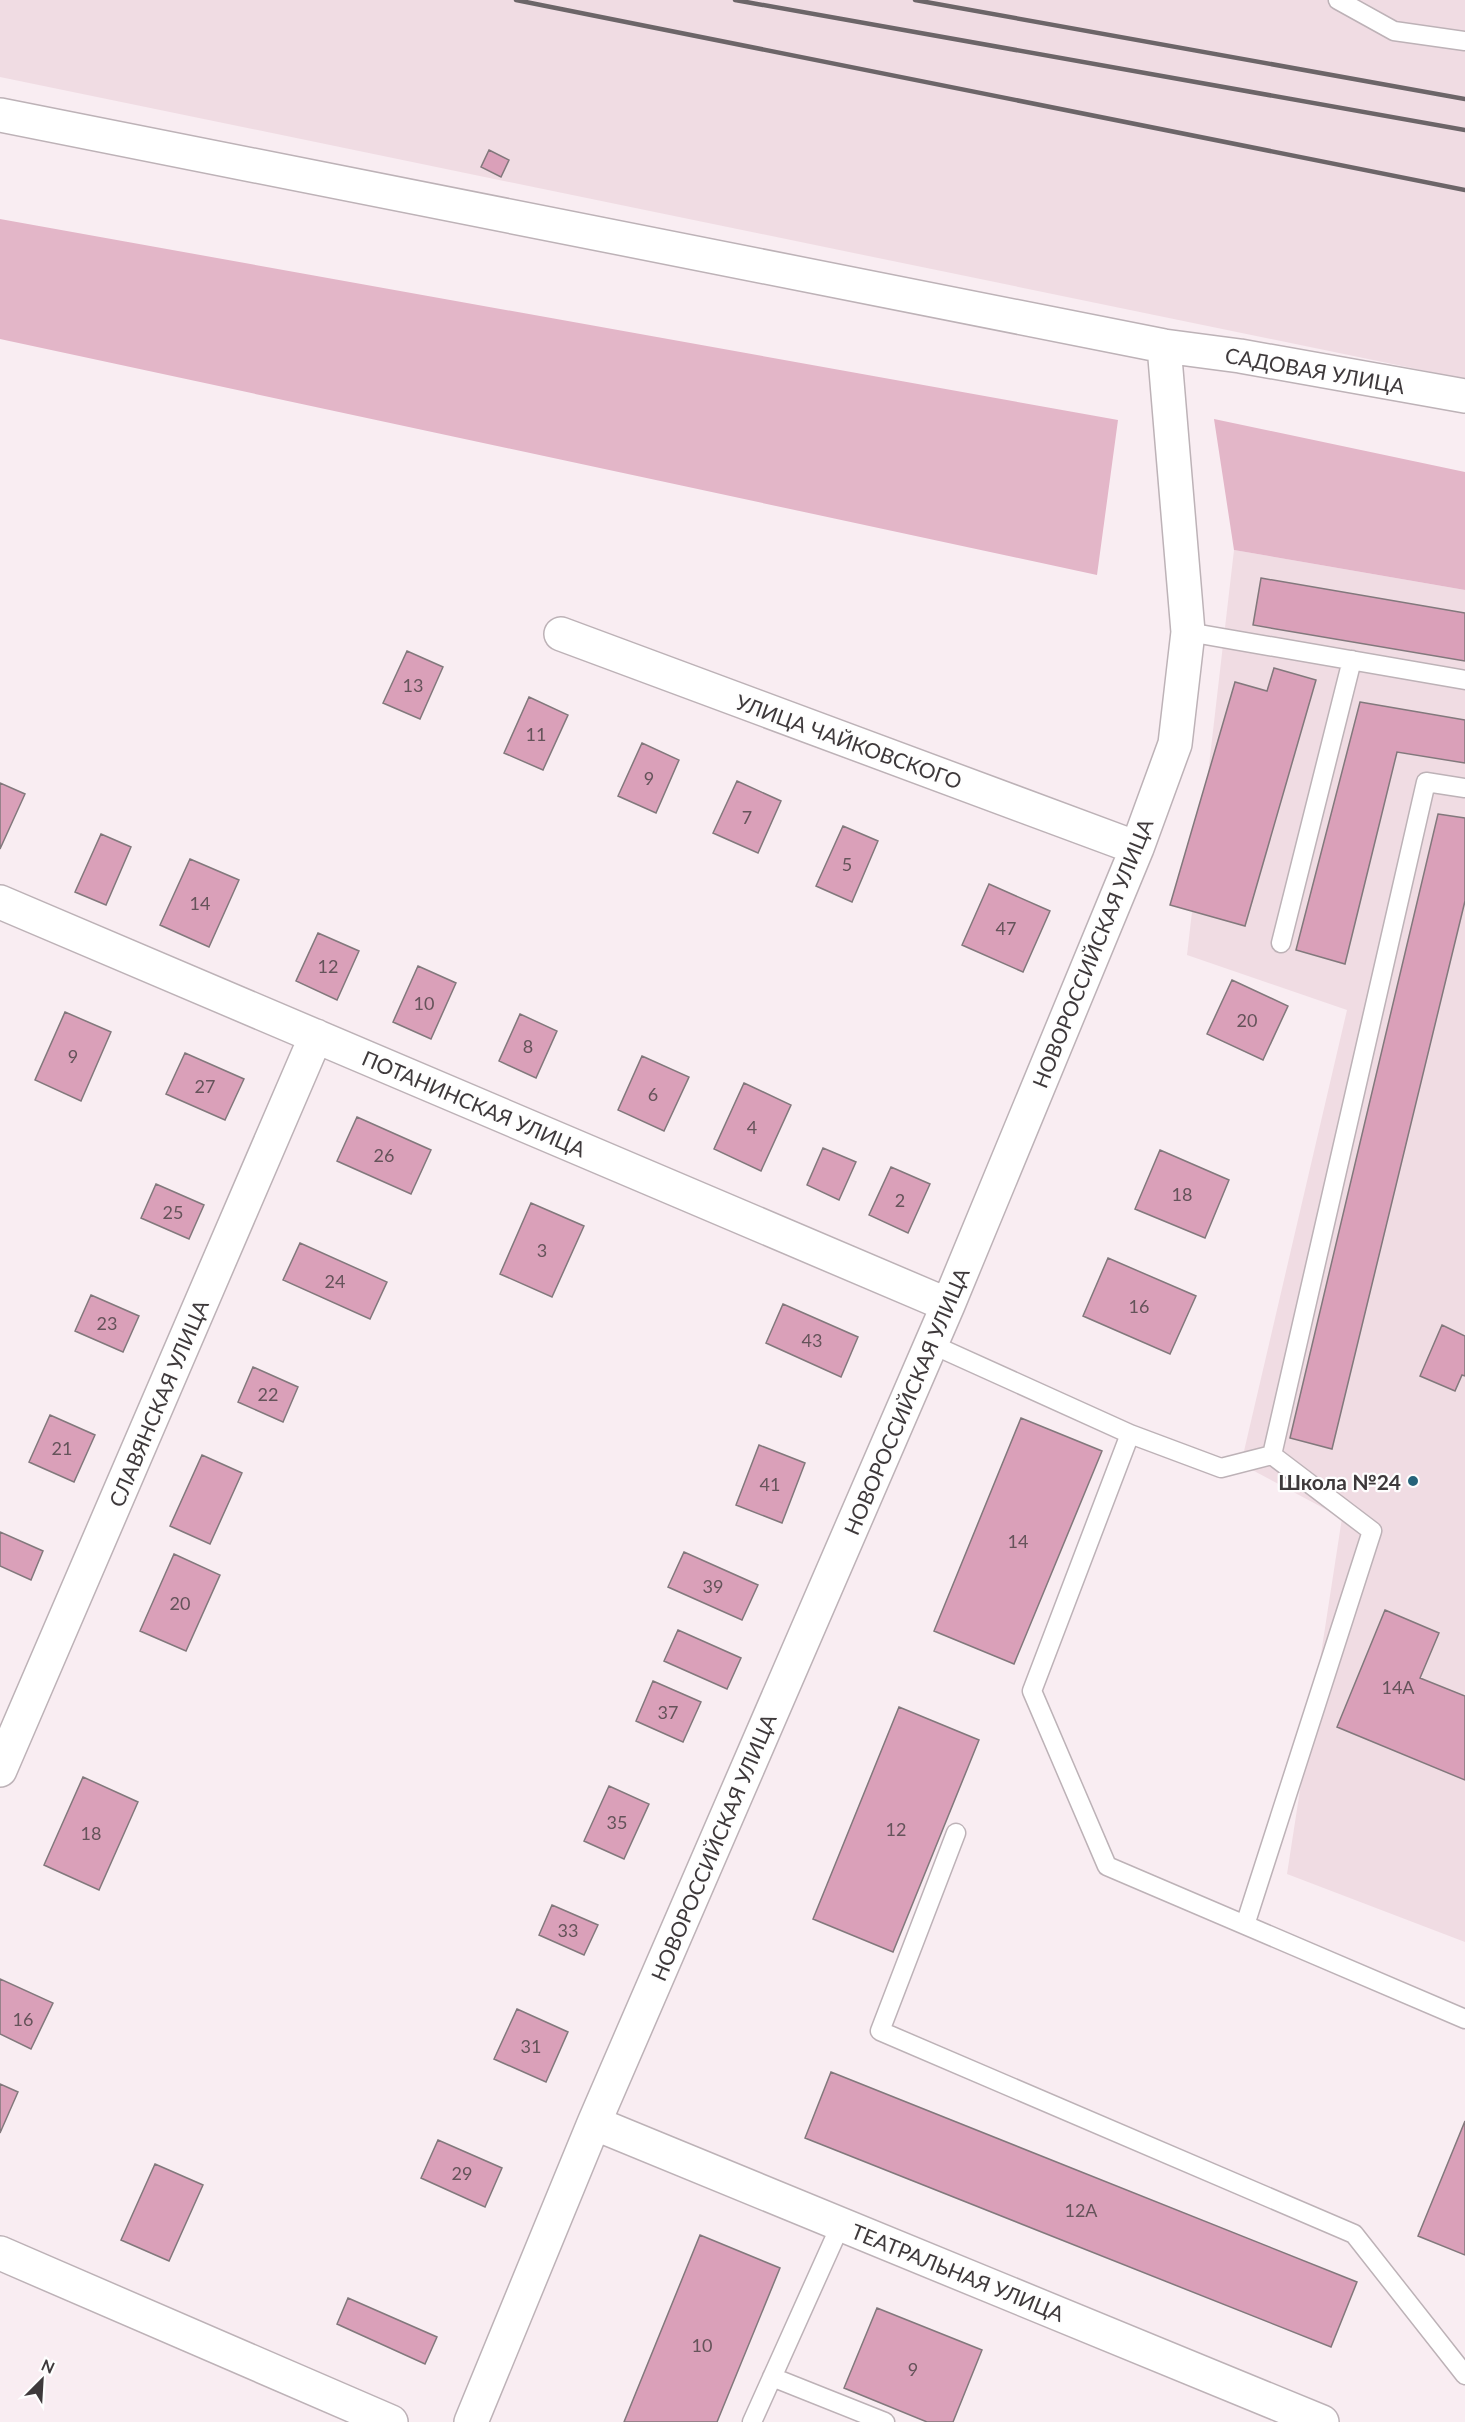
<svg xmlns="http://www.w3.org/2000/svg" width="1465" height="2422" font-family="Lato,sans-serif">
	<rect width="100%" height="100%" fill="#f9edf2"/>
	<!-- built -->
	<path fill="#f0dce3" d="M 0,0 L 1465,0 L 1465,379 L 0,77 Z
		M 1234,550 L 1465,590 L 1465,1942 L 1287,1874 L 1342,1518 L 1241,1464 L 1347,1010 L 1187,955 Z"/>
	<!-- green -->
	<path fill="#e3b6c8" d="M 0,219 L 1118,420 L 1097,575 L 0,339 Z
		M 1214,419 L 1465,472 L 1465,590 L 1234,550 Z"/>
	<!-- building -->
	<path fill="#daa0b9" stroke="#82787c" stroke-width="1.5" d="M 489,150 L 509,160 L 501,177 L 481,167 Z
		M 1261,578 L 1465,613 L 1465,661 L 1253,625 Z
		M 407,651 L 443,667 L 420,719 L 383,703 Z
		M 1274,668 L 1316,680 L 1245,926 L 1170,905 L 1235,682 L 1267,691 Z
		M 529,697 L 568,715 L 543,770 L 504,753 Z
		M 1360,702 L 1465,720 L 1465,763 L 1397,752 L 1345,964 L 1296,950 Z
		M 642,743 L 679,760 L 656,813 L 618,796 Z
		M 737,781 L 781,801 L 758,853 L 713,833 Z
		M 0,783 L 25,794 L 0,849 Z
		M 1438,814 L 1465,818 L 1465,901 L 1332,1449 L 1290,1438 Z
		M 843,826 L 878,841 L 852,902 L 816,886 Z
		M 101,834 L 131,847 L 106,905 L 75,892 Z
		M 190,859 L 239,880 L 209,947 L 160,925 Z
		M 989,884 L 1050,911 L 1023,972 L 962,945 Z
		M 318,933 L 359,951 L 337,1000 L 296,981 Z
		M 418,966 L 456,983 L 431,1039 L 393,1022 Z
		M 1232,980 L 1288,1006 L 1263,1060 L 1207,1034 Z
		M 65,1012 L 111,1032 L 81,1101 L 35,1080 Z
		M 520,1014 L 557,1031 L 536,1078 L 499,1061 Z
		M 185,1053 L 244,1079 L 225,1120 L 166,1094 Z
		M 642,1056 L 689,1077 L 664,1131 L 618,1110 Z
		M 744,1083 L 791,1105 L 761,1171 L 714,1149 Z
		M 357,1117 L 431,1150 L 411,1194 L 337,1161 Z
		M 823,1148 L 856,1162 L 839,1200 L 807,1185 Z
		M 1160,1150 L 1229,1180 L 1205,1238 L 1135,1209 Z
		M 891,1167 L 930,1184 L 908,1233 L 869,1215 Z
		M 156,1184 L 204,1205 L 189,1239 L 141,1218 Z
		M 531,1203 L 584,1226 L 552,1297 L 500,1274 Z
		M 300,1243 L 387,1282 L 370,1319 L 283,1280 Z
		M 1108,1258 L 1196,1296 L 1170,1354 L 1083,1316 Z
		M 91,1295 L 139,1316 L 123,1352 L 75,1331 Z
		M 783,1304 L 858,1337 L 841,1377 L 766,1343 Z
		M 1442,1325 L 1465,1336 L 1465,1376 L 1462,1375 L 1455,1391 L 1420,1376 Z
		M 253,1367 L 298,1387 L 283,1422 L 238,1402 Z
		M 50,1415 L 95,1435 L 74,1482 L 29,1462 Z
		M 1021,1418 L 1102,1451 L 1014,1664 L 934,1631 Z
		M 759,1445 L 805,1463 L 782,1523 L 736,1505 Z
		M 202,1455 L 242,1473 L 210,1544 L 170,1526 Z
		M 0,1532 L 43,1551 L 31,1580 L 0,1566 Z
		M 684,1552 L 758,1585 L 742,1620 L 668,1587 Z
		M 174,1554 L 220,1575 L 186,1651 L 140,1631 Z
		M 1385,1610 L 1439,1633 L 1420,1678 L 1465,1696 L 1465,1780 L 1337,1727 Z
		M 678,1630 L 741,1658 L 727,1689 L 664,1661 Z
		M 653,1681 L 701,1702 L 683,1742 L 636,1721 Z
		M 899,1707 L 979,1740 L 893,1952 L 813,1919 Z
		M 83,1777 L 138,1802 L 99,1890 L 44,1865 Z
		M 609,1786 L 649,1804 L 624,1859 L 584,1841 Z
		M 552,1905 L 598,1925 L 584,1955 L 539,1935 Z
		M 0,1979 L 53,2003 L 31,2049 L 0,2034 Z
		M 517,2009 L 568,2032 L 546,2082 L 494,2059 Z
		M 831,2072 L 1357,2282 L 1331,2347 L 805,2138 Z
		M 0,2084 L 18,2092 L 0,2133 Z
		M 1465,2121 L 1465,2255 L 1418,2236 Z
		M 438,2140 L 502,2168 L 485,2207 L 421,2178 Z
		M 155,2164 L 203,2185 L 169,2261 L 121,2240 Z
		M 700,2235 L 780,2268 L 717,2422 L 624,2422 Z
		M 348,2298 L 437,2337 L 425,2364 L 337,2324 Z
		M 877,2308 L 982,2350 L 953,2422 L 927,2422 L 844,2388 Z"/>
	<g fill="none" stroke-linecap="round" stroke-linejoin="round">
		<defs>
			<path id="service" d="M 1338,0 L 1394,31 L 1465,41
				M 1188,632 L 1465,680
				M 1281,943 L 1352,660
				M 931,1344 L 1130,1434 L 1221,1468 L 1272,1455 L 1372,1531 L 1245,1925
				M 1130,1434 L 1032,1691 L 1107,1866 L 1465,2019
				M 1272,1455 L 1426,782 L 1465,788
				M 956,1833 L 880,2031 L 1354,2234 L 1465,2375
				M 772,2377 L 885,2422
				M 752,2422 L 841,2224"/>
			<path id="minor" d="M 0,115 L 1164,346 L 1240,356 L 1465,396
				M 561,634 L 1137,848
				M 0,902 L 948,1305
				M 0,1770 L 316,1036
				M 594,2123 L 1322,2422
				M 0,2253 L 391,2422
				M 471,2422 L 594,2123 L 948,1305 L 1137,848 L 1175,744 L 1188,632 L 1164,346"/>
		</defs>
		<!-- service casing -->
		<use href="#service" stroke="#bdb2b7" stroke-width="21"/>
		<!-- minor casing -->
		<use href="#minor" stroke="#bdb2b7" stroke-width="36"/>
		<!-- service -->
		<use href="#service" stroke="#fff" stroke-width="18"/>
		<!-- minor -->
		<use href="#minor" stroke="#fff" stroke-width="33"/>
		<!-- rail -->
		<path stroke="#6c6568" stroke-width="4.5" d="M 516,0 L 1465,190
			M 735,0 L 1465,130
			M 915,0 L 1465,99"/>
	</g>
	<!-- markers -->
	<circle fill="#26637a" stroke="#fefefe" stroke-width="2" cx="1413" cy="1481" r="6"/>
	<g text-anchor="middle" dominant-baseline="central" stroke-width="4.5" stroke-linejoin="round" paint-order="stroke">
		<!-- number labels -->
		<g font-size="18" fill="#65535a">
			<text x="413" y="685">13</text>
			<text x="536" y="734">11</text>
			<text x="649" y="778">9</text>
			<text x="747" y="817">7</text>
			<text x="847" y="864">5</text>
			<text x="200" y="903">14</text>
			<text x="1006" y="928">47</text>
			<text x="328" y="966">12</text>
			<text x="424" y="1003">10</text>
			<text x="1247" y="1020">20</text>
			<text x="528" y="1046">8</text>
			<text x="73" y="1056">9</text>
			<text x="205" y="1086">27</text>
			<text x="653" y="1094">6</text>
			<text x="752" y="1127">4</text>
			<text x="384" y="1155">26</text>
			<text x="1182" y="1194">18</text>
			<text x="900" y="1200">2</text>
			<text x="173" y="1212">25</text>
			<text x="542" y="1250">3</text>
			<text x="335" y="1281">24</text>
			<text x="1139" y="1306">16</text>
			<text x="107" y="1323">23</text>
			<text x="812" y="1340">43</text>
			<text x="268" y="1394">22</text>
			<text x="62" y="1448">21</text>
			<text x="770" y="1484">41</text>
			<text x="1018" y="1541">14</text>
			<text x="713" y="1586">39</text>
			<text x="180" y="1603">20</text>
			<text x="1398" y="1687">14А</text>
			<text x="668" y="1712">37</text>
			<text x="617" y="1822">35</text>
			<text x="896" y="1829">12</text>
			<text x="91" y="1833">18</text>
			<text x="568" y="1930">33</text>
			<text x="23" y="2019">16</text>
			<text x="531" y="2046">31</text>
			<text x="462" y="2173">29</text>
			<text x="1081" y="2210">12А</text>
			<text x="702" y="2345">10</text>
			<text x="913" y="2369">9</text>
		</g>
		<!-- street labels -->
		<g font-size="21" fill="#3e393b" stroke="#fefefe">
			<text transform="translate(1315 370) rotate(10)">САДОВАЯ УЛИЦА</text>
			<text transform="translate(849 741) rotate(20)">УЛИЦА ЧАЙКОВСКОГО</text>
			<text transform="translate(1092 953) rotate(-68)">НОВОРОССИЙСКАЯ УЛИЦА</text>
			<text transform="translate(474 1103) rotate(23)">ПОТАНИНСКАЯ УЛИЦА</text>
			<text transform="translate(906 1401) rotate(-67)">НОВОРОССИЙСКАЯ УЛИЦА</text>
			<text transform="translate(158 1403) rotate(-67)">СЛАВЯНСКАЯ УЛИЦА</text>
			<text transform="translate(713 1847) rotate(-67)">НОВОРОССИЙСКАЯ УЛИЦА</text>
			<text transform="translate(958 2272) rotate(22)">ТЕАТРАЛЬНАЯ УЛИЦА</text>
		</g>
		<!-- poi labels -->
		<g font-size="21" font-weight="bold" fill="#3e393b" stroke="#fefefe" text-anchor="end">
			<text x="1401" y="1481">Школа №24</text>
		</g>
	</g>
	<!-- north arrow -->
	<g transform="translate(42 2380) rotate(24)" stroke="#fefefe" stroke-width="4.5" paint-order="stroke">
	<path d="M0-4.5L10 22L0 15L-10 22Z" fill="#3e393b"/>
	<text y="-9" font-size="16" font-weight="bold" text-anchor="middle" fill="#3e393b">N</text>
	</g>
</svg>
